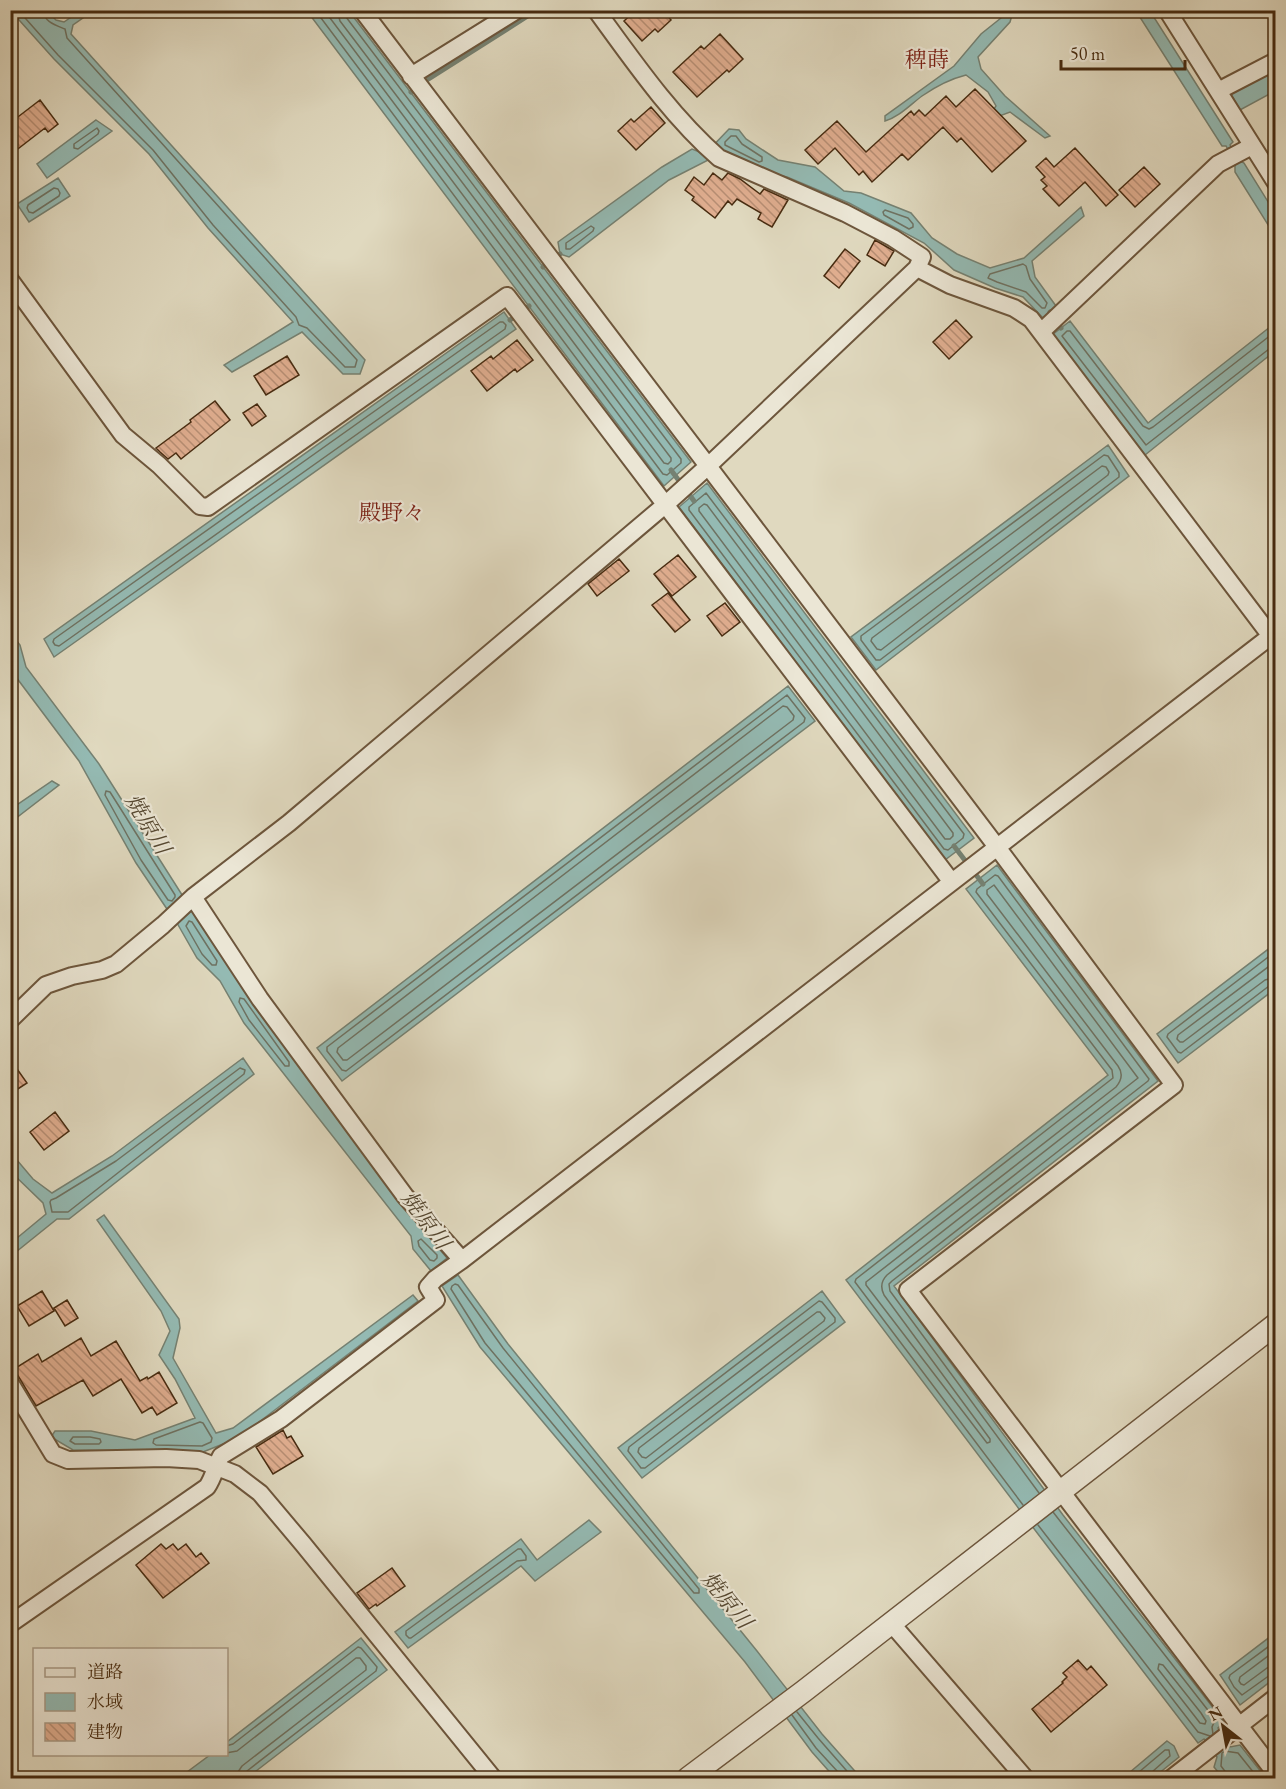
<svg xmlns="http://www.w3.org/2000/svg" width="1286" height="1789" font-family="'EB Garamond','Noto Serif JP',serif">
	<defs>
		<pattern id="building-back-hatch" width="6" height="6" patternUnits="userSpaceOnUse" patternTransform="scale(1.5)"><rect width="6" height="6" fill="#e0ae90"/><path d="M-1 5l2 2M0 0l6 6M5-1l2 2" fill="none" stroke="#b78e74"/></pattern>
	</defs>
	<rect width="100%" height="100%" fill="#e0d9bf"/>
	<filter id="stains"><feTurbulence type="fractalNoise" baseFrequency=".00333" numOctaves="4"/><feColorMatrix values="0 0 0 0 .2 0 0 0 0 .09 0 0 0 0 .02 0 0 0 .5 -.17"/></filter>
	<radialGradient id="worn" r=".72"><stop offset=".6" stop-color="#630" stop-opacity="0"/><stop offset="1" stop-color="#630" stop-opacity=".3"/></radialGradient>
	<!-- water -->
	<path fill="#94bab3" stroke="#758172" stroke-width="1.5" d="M 11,11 L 47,11 L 56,20 L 64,22 L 80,11 L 93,11 L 73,25 L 71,34 L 365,360 L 360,374 L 343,374 L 302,332 L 232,372 L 224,365 L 293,322 L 208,228 L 149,154 L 54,59 Z
		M 307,11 L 349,11 L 691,462 L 664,486 Z
		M 1136,11 L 1150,11 L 1233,142 L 1230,145 L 1238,160 L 1244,163 L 1275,213 L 1275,236 L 1235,172 L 1235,162 L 1226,146 L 1222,146 Z
		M 1006,14 L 1012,15 L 1010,22 L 978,57 L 981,69 L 1005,96 L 1050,136 L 1045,138 L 1010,112 L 986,121 L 996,106 L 988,92 L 966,75 C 950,79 935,87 922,96 C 910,105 899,117 885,121 L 885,116 L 954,66 L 981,34 Z
		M 1275,71 L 1275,91 L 1240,110 L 1231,94 Z
		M 96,120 L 112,131 L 47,178 L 37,164 Z
		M 729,129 L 739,130 L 746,139 L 778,160 L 815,167 L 844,191 L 861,193 L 911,213 L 932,238 L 957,254 L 990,268 L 1024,258 L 1081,207 L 1084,216 L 1032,261 L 1035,277 L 1056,306 L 1043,318 L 1023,297 L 995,288 L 954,270 L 924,243 L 849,203 L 787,177 L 710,159 L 669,180 L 569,257 L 560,254 L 558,242 L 662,167 L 692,149 L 705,154 Z
		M 58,178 L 70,196 L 29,222 L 17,204 Z
		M 504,312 L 516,329 L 54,657 L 44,639 Z
		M 1070,321 L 1148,423 L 1275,323 L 1275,351 L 1145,455 L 1052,335 Z
		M 1108,445 L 1129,476 L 876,670 L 851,637 Z
		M 707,483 L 974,838 L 945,860 L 679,507 Z
		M 10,632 L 20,645 L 26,667 L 99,764 L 184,898 L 169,912 L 136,863 L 79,761 L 16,677 L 11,665 Z
		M 788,686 L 815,721 L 342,1081 L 317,1048 Z
		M 52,781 L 59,785 L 11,822 L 11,809 Z
		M 997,865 L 1158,1081 L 894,1286 L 1063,1515 L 1211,1705 L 1224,1723 L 1218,1728 L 1230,1747 L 1240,1745 L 1266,1778 L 1223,1778 L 1214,1767 L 1217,1757 L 1204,1739 L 1198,1743 L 1038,1534 L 846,1280 L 1108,1075 L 966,889 Z
		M 192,910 C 240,986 293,1059 348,1131 C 380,1174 412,1217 447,1258 L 431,1271 L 413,1249 L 411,1236 L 244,1023 L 220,981 L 197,958 L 177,923 Z
		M 1275,944 L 1275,989 L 1178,1063 L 1157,1034 Z
		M 243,1058 L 254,1074 L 69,1219 L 57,1219 L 11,1256 L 11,1243 L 46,1214 L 43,1203 L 11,1172 L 11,1153 L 33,1179 L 52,1193 L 112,1156 Z
		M 104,1215 L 179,1319 L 180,1328 L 173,1358 L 216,1433 L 233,1428 L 413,1295 L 418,1301 L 238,1438 L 203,1452 L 73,1450 L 51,1437 L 55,1431 L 91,1431 L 135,1440 L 195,1418 L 175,1379 L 159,1355 L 170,1331 L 161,1311 L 97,1220 Z
		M 458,1275 L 508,1344 L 757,1651 L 822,1734 L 861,1778 L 835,1778 L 812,1752 L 745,1662 L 480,1347 L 442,1286 Z
		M 822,1291 L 845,1322 L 642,1478 L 618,1448 Z
		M 589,1520 L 601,1532 L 535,1581 L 521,1566 L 408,1648 L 395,1632 L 521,1539 L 537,1560 Z
		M 1275,1633 L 1275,1678 L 1240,1705 L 1220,1675 Z
		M 361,1638 L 387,1670 L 247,1778 L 179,1778 L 210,1755 L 226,1754 L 227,1742 Z
		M 1167,1741 L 1174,1746 L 1179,1757 L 1153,1778 L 1123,1778 Z"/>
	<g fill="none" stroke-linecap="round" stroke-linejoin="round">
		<!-- shore -->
		<path stroke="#6e7262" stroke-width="1.5" d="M 18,10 L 58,55 L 153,150 L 213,225 L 296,317 L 299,325 L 307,328 L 345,367 L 355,367 L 357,360 L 67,38 L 65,29 C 55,25 44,22 43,10
			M 315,10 L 663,474 L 667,475 L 681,463 L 681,459 L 346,17 L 345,10
			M 324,10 L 664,463 L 668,464 L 671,461 L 671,458 L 340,21 L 337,10
			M 97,128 L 99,131 L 98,134 L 78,149 L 74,148 L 74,144 Z
			M 731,136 L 736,136 L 742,144 L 762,157 L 762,161 L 759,162 L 725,145 L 725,142 Z
			M 54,188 L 58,189 L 60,193 L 59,196 L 33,213 L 29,212 L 27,208 L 28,205 Z
			M 885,210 L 908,218 L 913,224 L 913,227 L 909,229 L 884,215 L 883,212 Z
			M 591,226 L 594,228 L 593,231 L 570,249 L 566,249 L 566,243 Z
			M 1023,264 L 1026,266 L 1030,279 L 1047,303 L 1045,308 L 1042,308 L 1026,292 L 997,282 L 988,278 L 990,274 Z
			M 500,322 L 503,322 L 506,325 L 505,329 L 59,646 L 55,645 L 53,642 L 54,639 Z
			M 1276,331 L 1153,427 L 1149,429 L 1143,426 L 1070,331 L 1067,331 L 1062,336 L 1146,445 L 1269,349 L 1276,347
			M 1104,455 L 1108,456 L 1119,473 L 1119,477 L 880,660 L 876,660 L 861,640 L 861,636 Z
			M 1102,466 L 1106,467 L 1109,472 L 1108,475 L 881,650 L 877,649 L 871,641 L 872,638 Z
			M 706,493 L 964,834 L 963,838 L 948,850 L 944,849 L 689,510 L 689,507 Z
			M 704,504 L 707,505 L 953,833 L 953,836 L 950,839 L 945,839 L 699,511 L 699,508 Z
			M 787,695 L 805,718 L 804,722 L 346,1071 L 342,1070 L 327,1051 L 327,1047 Z
			M 783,706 L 787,707 L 794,716 L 793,720 L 347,1060 L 343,1060 L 337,1052 L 338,1048 Z
			M 106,791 L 110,792 L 175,895 L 175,897 L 172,901 L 168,900 L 141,860 L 105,795 Z
			M 994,885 L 1138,1078 L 887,1275 C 881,1281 880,1287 884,1295 L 990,1439 L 990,1442 L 987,1443 L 866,1285 L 866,1282 L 1116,1087 C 1122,1080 1123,1073 1118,1066 L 987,894 L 987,890 Z
			M 189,921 L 192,922 L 217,961 L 216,965 L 212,965 L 202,954 L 186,926 Z
			M 1276,951 L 1168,1034 L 1167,1037 L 1178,1052 L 1181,1053 L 1269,986 L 1276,985
			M 1276,961 L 1178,1035 L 1177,1039 L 1180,1042 L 1183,1042 L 1265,980 L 1276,977
			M 240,998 L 244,999 L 289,1062 L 289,1066 L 285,1066 L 249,1020 L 239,1002 Z
			M 240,1068 L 245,1070 L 244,1074 L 68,1212 L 52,1212 L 50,1202 L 51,1200 L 56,1198 L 116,1161 Z
			M 421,1239 L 437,1255 L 437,1258 L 434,1261 L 430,1260 L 419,1246 L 418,1241 Z
			M 455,1284 L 458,1285 L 503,1348 L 699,1589 L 699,1593 L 694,1593 L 485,1343 L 451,1289 L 452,1286 Z
			M 819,1301 L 822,1302 L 835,1318 L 835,1322 L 645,1468 L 641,1468 L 628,1451 L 629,1447 Z
			M 817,1312 L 820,1312 L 825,1318 L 824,1321 L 646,1458 L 642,1457 L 638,1452 L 639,1448 Z
			M 200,1422 L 203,1423 L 212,1438 L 211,1442 L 202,1446 L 156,1445 L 153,1443 L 154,1439 Z
			M 73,1437 L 90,1437 L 100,1439 L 101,1442 L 99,1444 L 75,1444 L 70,1441 Z
			M 1023,1505 L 855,1282 L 856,1279 L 1113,1078 L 1112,1070 L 976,892 L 977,889 L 995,875 L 998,876 L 1149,1079 L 1148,1081 L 892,1281 L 889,1284 L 890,1291 L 1039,1493
			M 1053,1512 L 1207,1709 L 1215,1720 L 1212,1727 L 1213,1734
			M 1038,1525 L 1198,1732 L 1210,1736
			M 518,1549 L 521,1549 L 526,1556 L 526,1560 L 517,1561 L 411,1638 L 409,1638 L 406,1635 L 406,1631 Z
			M 1276,1641 L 1230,1675 L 1229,1678 L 1234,1687 L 1242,1695 L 1270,1675 L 1276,1673
			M 1276,1650 L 1240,1677 L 1239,1681 L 1241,1684 L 1244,1685 L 1267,1668 L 1276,1666
			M 1159,1664 L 1163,1665 L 1201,1713 L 1206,1721 L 1205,1724 L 1200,1723 L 1158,1669 Z
			M 797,1712 L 818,1738 L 853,1778
			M 792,1715 L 816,1748 L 838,1772 L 839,1778
			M 226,1746 L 233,1744 L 358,1647 L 361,1648 L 377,1667 L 376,1671 L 247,1771 L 245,1778
			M 226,1753 L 237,1751 L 356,1658 L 360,1658 L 366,1666 L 366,1670 L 242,1766 L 238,1772 L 237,1778
			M 1132,1778 L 1165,1750 L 1169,1750 L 1170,1756 L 1152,1772 L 1150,1778
			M 1227,1778 L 1227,1774 L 1221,1766 L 1222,1753 L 1225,1751 L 1238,1753 L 1258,1778"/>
		<!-- stream -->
		<path stroke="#758172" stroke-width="5" d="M 411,92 L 427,80 L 537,10
			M 543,267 L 560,254
			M 1050,312 L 1061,328
			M 510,320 L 529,306
			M 671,470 L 694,501
			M 954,846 L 983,884"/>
	</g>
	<!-- building -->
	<path fill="url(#building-back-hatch)" stroke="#472b10" stroke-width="1.5" d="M 636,10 L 642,16 L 648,10 L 662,10 L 671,20 L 658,32 L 655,29 L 642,41 L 624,21 Z
		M 720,34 L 743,59 L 729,72 L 727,70 L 697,97 L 673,72 L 701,46 L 704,49 Z
		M 975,89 L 1026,141 L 992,172 L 961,138 L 957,142 L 943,127 L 908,160 L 902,154 L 872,182 L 863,171 L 859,175 L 835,148 L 818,164 L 805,150 L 837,121 L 866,152 L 911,111 L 914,115 L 919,110 L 925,116 L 946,96 L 956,107 Z
		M 40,100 L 58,124 L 48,132 L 45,128 L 10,155 L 10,123 Z
		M 651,107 L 665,123 L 636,150 L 618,131 L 631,119 L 634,122 Z
		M 1075,148 L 1118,195 L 1106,206 L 1085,182 L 1059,206 L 1043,189 L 1047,186 L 1041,180 L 1045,177 L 1036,167 L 1046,158 L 1054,167 Z
		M 1144,167 L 1160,184 L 1135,207 L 1119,190 Z
		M 713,173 L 722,180 L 728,173 L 740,179 L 760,194 L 764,189 L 788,200 L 772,227 L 758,219 L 761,213 L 737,199 L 732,205 L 728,201 L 715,218 L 692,200 L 694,197 L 685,190 L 694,177 L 704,185 Z
		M 875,240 L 894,251 L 885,266 L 867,255 Z
		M 845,249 L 860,261 L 839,288 L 824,276 Z
		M 956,320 L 972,337 L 949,359 L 933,342 Z
		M 517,340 L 533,360 L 517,372 L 515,369 L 487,391 L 471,371 L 491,356 L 493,359 Z
		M 287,356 L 299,375 L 266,395 L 254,376 Z
		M 215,401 L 230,420 L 181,459 L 176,453 L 168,459 L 160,452 L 156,448 L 191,422 L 190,420 Z
		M 257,404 L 266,416 L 252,426 L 243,413 Z
		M 678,555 L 696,577 L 672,596 L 654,574 Z
		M 619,559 L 629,571 L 597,596 L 588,584 Z
		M 668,593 L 690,620 L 675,632 L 652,605 Z
		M 725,603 L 740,622 L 722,636 L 707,616 Z
		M 10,1059 L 27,1083 L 10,1094 Z
		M 55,1112 L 69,1131 L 44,1150 L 30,1132 Z
		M 42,1291 L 54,1311 L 29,1326 L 17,1306 Z
		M 67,1300 L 78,1318 L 65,1326 L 54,1308 Z
		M 81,1338 L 91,1356 L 116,1341 L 140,1381 L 147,1377 L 148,1379 L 159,1372 L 177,1403 L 157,1415 L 152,1407 L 142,1413 L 121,1379 L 93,1396 L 83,1380 L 36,1406 L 14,1369 L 38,1354 L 42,1362 Z
		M 283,1430 L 287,1438 L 291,1436 L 303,1456 L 273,1474 L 256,1447 Z
		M 161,1544 L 166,1549 L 173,1544 L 178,1550 L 186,1544 L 196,1557 L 201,1553 L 209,1563 L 163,1598 L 136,1565 Z
		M 392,1568 L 405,1586 L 377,1606 L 376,1604 L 369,1609 L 357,1593 Z
		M 1078,1660 L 1087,1670 L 1091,1666 L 1107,1685 L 1051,1732 L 1032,1709 L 1063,1683 L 1062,1682 L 1067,1677 L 1063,1673 Z"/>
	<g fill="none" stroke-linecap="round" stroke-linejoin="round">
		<defs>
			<path id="minor" d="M 362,10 L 997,847 L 1174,1085 L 908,1290 L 1276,1774
				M 1167,10 L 1276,183
				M 411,76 L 517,10
				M 1218,91 L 1276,61
				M 917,268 L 950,285 L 1014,308 L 1031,319 L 1270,635
				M 10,280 L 123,435 L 159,465 L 200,506 L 208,507 L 507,296 L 951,881
				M 1041,332 L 1218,164 L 1252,146
				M 193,897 L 260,999 L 405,1196 L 462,1260
				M 10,1020 L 46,985 L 72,976 L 102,970 L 116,964 L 163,925 L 193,897 L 289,823 L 665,505 L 707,467 L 917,268 L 922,257 L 893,238 L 845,213 L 719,158 C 671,116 634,62 596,10
				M 10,1383 L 53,1454 L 68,1460 L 166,1458 L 199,1460 L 235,1474 L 260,1493 L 303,1544 L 493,1778
				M 891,1623 L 1025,1778
				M 10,1624 L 207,1487 C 214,1477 215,1467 221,1456 L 281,1419 L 436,1300 L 428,1287 L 435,1279 L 462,1260 L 1276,632
				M 1172,1778 L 1276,1697"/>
			<path id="tertiary" d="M 688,1778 L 804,1691 L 1276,1324"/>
		</defs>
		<!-- minor casing -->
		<use href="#minor" stroke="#6d563c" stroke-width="20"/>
		<!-- tertiary casing -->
		<use href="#tertiary" stroke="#6d563c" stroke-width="24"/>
		<!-- minor -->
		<use href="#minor" stroke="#ebe6d5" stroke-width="16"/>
		<!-- tertiary -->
		<use href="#tertiary" stroke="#ebe6d5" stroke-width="21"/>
	</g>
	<g text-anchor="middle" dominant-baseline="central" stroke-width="4.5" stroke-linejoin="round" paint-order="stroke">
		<!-- neighbourhood labels -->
		<g font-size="22" fill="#7a1f14" stroke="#ebe6d5">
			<text x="927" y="59">稗蒔</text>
			<text x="392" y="512">殿野々</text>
		</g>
		<!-- water labels -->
		<g font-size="22" font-style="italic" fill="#564831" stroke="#ebe6d5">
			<text transform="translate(148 824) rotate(59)">焼原川</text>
			<text transform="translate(426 1220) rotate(54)">焼原川</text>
			<text transform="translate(727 1600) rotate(51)">焼原川</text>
		</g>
	</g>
	<!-- margin -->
	<rect width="1286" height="1789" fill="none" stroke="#e0d9bf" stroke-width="36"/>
	<rect x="12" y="12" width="1262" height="1765" fill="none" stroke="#472b10" stroke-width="3"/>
	<rect x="18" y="18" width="1250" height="1753" fill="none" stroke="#472b10" stroke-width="1.5"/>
	<!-- legend -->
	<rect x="33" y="1648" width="195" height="108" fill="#ebe6d5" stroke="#a99b86" stroke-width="1.5"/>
	<rect x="45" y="1668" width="30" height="9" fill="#ebe6d5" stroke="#a99b86" stroke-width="1.5"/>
	<text x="87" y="1678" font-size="18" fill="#472b10">道路</text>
	<rect x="45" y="1693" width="30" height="18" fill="#94bab3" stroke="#a99b86" stroke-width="1.5"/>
	<text x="87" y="1708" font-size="18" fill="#472b10">水域</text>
	<rect x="45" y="1723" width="30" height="18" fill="url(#building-back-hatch)" stroke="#a99b86" stroke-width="1.5"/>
	<text x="87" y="1738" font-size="18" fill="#472b10">建物</text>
	<!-- north arrow -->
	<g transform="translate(1223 1726) rotate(329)" stroke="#ebe6d5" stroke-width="4.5" paint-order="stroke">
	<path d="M0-4.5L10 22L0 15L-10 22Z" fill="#472b10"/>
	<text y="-9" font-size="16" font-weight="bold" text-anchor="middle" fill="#472b10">N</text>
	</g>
	<!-- scale -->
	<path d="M1061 60v9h124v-9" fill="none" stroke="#472b10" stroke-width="3"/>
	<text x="1070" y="60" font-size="18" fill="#472b10" stroke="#ebe6d5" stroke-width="4.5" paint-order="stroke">50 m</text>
	<rect width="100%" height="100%" filter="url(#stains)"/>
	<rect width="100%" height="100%" fill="url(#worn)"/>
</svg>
